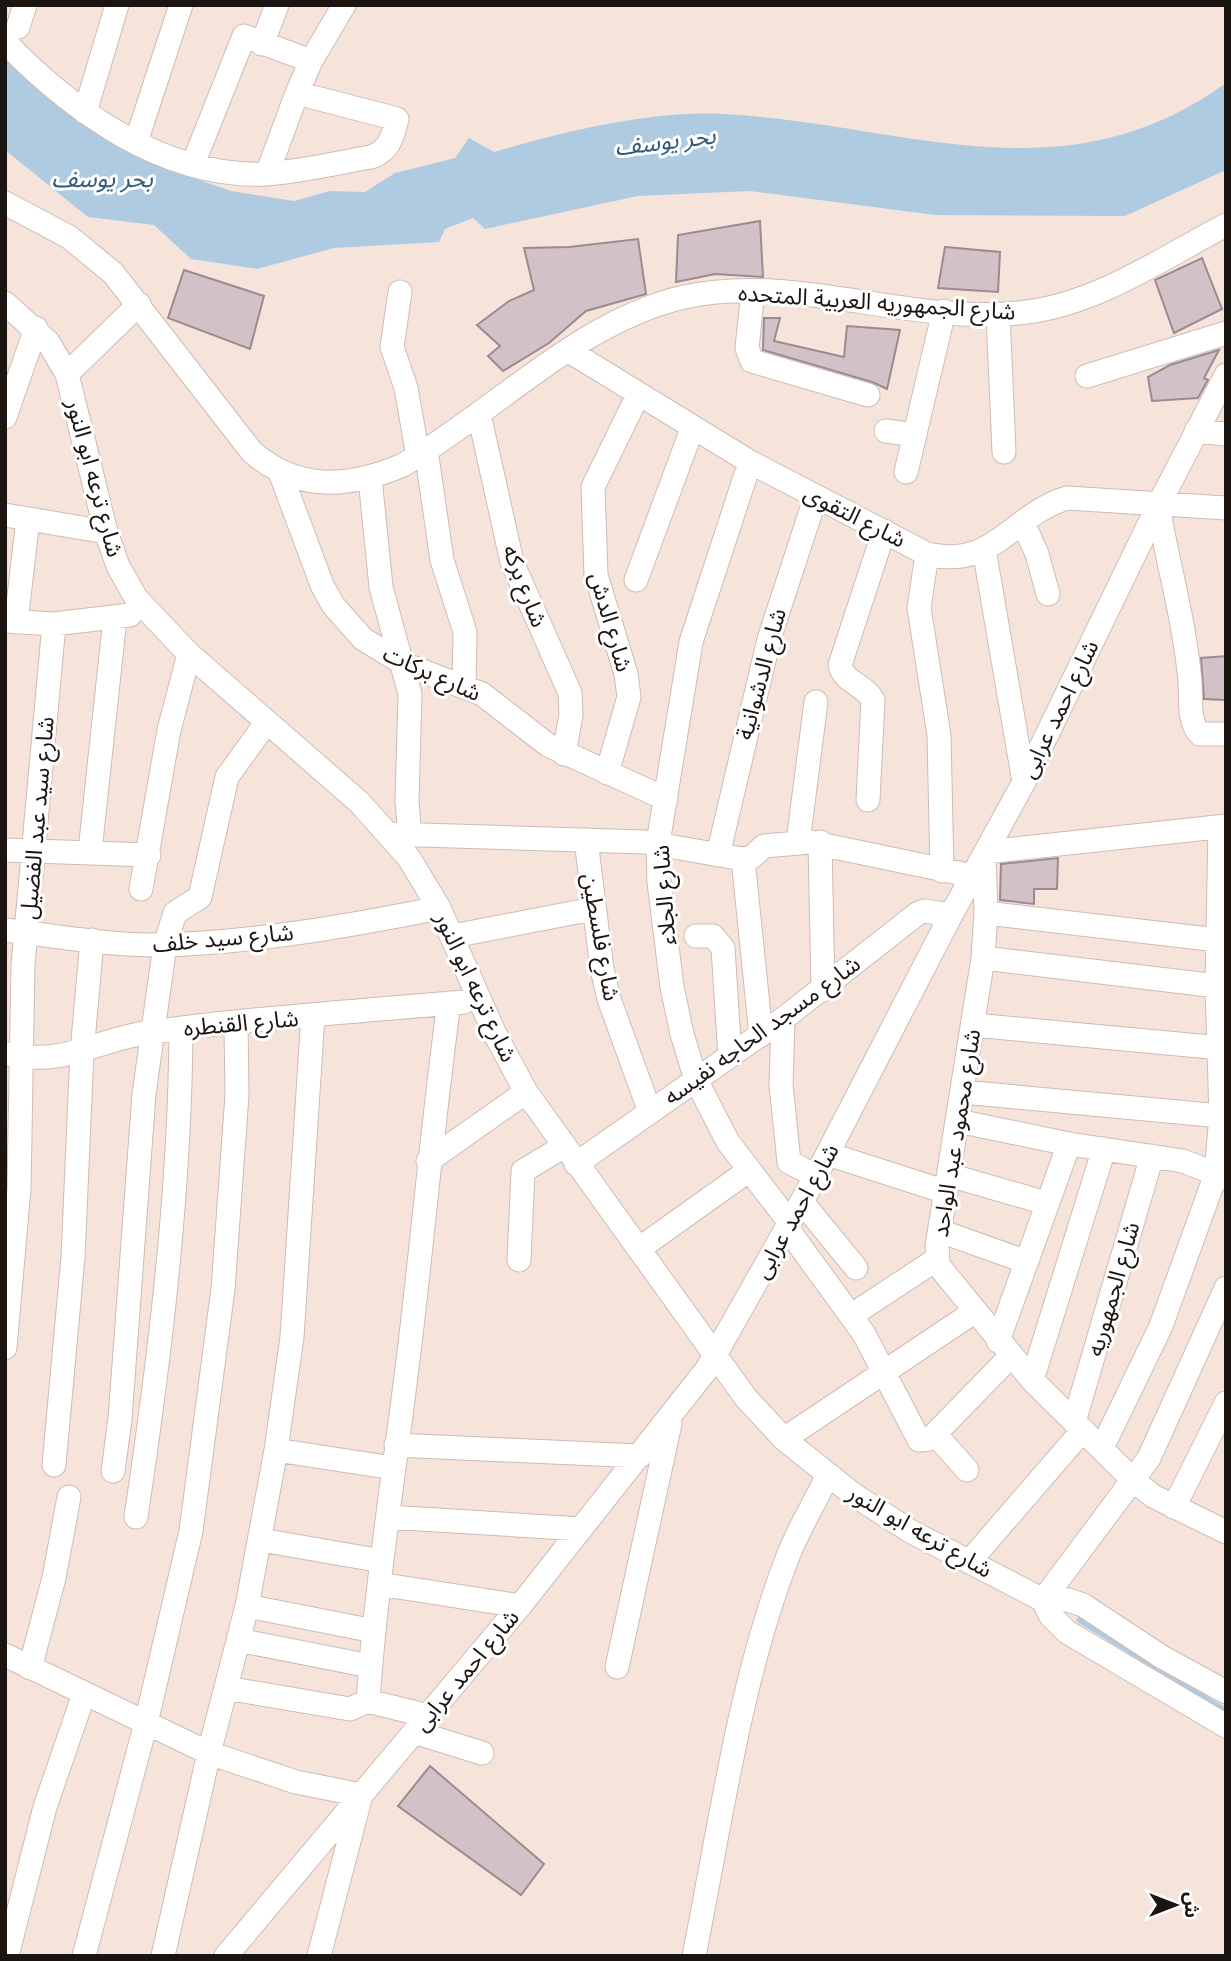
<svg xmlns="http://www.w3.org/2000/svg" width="1231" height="1961" font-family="Montserrat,'Noto Sans Arabic',sans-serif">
	<rect width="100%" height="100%" fill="#f6e4db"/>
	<!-- water -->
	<path fill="#afcbe2" d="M 5,56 L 88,122 L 162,167 L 231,191 L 294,201 L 330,191 L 365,192 L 395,173 L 455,158 L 469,138 L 494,152 C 563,132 651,110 723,114 C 903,123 1061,202 1226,83 L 1226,170 L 1125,216 L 935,215 L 750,191 L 638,196 L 485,229 L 473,218 L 445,229 L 439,242 L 334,248 L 257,269 L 191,259 L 154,225 L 88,217 L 5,150 Z"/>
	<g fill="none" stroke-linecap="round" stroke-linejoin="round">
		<!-- stream -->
		<path stroke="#afcbe2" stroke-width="5" d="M 1079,1620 L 1226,1711"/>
	</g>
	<!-- building -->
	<path fill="#d3c1c8" stroke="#9b8a91" stroke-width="2" d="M 760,221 L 763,277 L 715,274 L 676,282 L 678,235 Z
		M 638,239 L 646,294 L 586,311 L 549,343 L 503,371 L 488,356 L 500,346 L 477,325 L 509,301 L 534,290 L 524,248 L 569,247 Z
		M 945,247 L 1000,252 L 998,292 L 938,288 Z
		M 1202,258 L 1222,309 L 1174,333 L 1155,280 Z
		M 184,270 L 264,296 L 250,349 L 168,318 Z
		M 764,318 L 780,318 L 774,341 L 844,357 L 847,326 L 900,330 L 887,389 L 872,382 L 763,350 Z
		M 1219,350 L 1204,378 L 1208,380 L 1198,398 L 1152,401 L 1148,377 L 1170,365 Z
		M 1226,656 L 1226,700 L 1204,699 L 1201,658 Z
		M 1058,858 L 1057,889 L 1034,889 L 1034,904 L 1000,900 L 1001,864 Z
		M 430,1766 L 544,1864 L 521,1895 L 398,1806 Z"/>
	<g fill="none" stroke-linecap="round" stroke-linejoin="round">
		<defs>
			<path id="minor" d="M 18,27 L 25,5
				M 5,42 C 72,111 164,178 265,174 C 300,172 336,163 371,157 C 390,150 392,138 397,119 L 297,93 L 311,61 L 344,5
				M 262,44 L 277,5
				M 85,112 L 117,5
				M 136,142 L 181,5
				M 193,164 L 244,36 L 311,61
				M 267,174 L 297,93
				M 5,203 L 69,237 L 113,273 L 252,452 C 298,492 349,488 403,465 C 494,412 579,321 684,297 C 798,272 913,327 1027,312 C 1098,303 1163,258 1226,225
				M 753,291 L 747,348 L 752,361 L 868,395
				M 400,292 L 392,347 L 406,388 L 418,456
				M 5,303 L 48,342 L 67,374 L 106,532 L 118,566 L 136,598 L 189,654 L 359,802 L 409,858 L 439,908 L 494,1032 L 526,1092 L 746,1398 L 784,1439 L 854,1495 L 910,1531 L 1043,1600 L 1068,1600 L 1083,1605 L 1162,1657 L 1226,1692
				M 998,314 L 1004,452
				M 569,351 L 750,462 L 927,554 C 994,570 1011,515 1067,498 L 1226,508
				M 67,374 L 139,304
				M 1087,376 L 1226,333
				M 479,414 L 512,562 L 570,693 L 571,715 L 564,754
				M 5,417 L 36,328
				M 886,431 L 915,435
				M 1196,431 L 1226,434
				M 426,450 L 442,560 L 465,632 L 464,685
				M 750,462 L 691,642 L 658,843 L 659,882 L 672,987 L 682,1034 L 696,1080 L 728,1142 L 790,1223
				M 280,472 L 322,585 L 333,605 L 363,639 L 404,664 L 482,694 L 548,745 L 666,799
				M 906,472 L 944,311
				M 370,478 L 381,587 L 410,694 L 407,802 L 410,835
				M 1158,506 C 1168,565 1185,623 1190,682 C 1191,698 1188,722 1200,734 L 1226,734
				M 5,515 L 106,532
				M 1023,523 L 1037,554 L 1048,594
				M 984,549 L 1024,782
				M 927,554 L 919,608 L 939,735 L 942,871
				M 636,580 L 692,429
				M 5,621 L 54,624 L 130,615
				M 16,622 L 28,519
				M 607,773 L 629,697 L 626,674 L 596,575 L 593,487 L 638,395
				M 868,800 L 873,700 C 865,685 843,682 840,665 L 884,531
				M 390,834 L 645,842 L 743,859 L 752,857 L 764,846 L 810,842 L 973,876
				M 586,840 L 602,969 L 609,999 L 650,1112
				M 798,842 L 816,702
				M 820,842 L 823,990
				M 5,850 L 149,855
				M 90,851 L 115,618
				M 986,852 L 1226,826
				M 718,855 L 769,639 L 816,496
				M 984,856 L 986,913 L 983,958 L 937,1246 L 938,1265 L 1032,1380 L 1134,1481 L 1153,1496 L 1226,1532
				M 743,859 L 761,1035
				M 141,889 L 169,730 L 189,654
				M 986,913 L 1217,940
				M 5,930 C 58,936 111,946 165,945 C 257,942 349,926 439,908
				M 453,936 L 593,909
				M 696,936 L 713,936 L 723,948 L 730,1056
				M 983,958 L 1217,986
				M 783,1019 L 781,1085 L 789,1162 L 816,1176
				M 974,1025 L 1221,1048
				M 7,1054 C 67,1067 96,1039 151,1032 C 255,1018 360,1011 464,1002
				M 963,1092 L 1221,1116
				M 958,1121 L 1069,1144 L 1183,1161 L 1226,1178
				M 828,1154 L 946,1192
				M 428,1161 L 526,1092
				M 576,1164 L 783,1019 L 917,914 L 924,911 L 951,915
				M 949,1175 L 1046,1203
				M 802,1202 L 856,1268
				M 787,1228 L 864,1334 L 919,1440 L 930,1439 L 1011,1356
				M 940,1231 L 1024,1261
				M 640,1248 L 748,1171
				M 519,1260 L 523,1171 L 563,1147
				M 852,1315 L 937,1259
				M 998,1341 L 1069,1144
				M 5,1348 L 19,1189 L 23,965 L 54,624
				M 1032,1380 L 1104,1149
				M 1074,1422 L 1152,1156
				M 935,1434 L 967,1470
				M 784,1439 L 974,1312
				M 396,1445 L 640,1456
				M 1102,1448 L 1161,1326 L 1216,1174 L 1221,1116 L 1217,986 L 1220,827
				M 276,1450 L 393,1468
				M 54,1465 L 73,1257 L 82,1052 L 92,940
				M 113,1471 L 120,1419 L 144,1094 L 165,945 L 175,913 L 200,897 L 227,777 L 266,723
				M 1174,1507 L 1226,1403
				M 136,1517 C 160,1356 180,1192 181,1029
				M 388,1517 L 581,1529
				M 261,1540 L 382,1561
				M 969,1562 L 1083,1430
				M 379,1584 L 520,1606
				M 1043,1600 L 1149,1458 L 1226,1288
				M 1043,1600 L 1050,1615 L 1067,1632 L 1226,1726
				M 247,1606 L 374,1631
				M 238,1640 L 370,1666
				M 5,1655 L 209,1753 L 296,1782 L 361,1795 L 319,1956
				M 617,1667 L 670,1424
				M 30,1668 L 54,1578 L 69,1497
				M 226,1688 L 350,1709 L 368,1701 L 428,1716
				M 368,1701 C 376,1584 395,1469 409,1352 C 423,1236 433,1120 449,1003
				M 414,1732 L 482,1753
				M 7,1956 L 45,1807 L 84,1694
				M 84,1956 L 146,1723 L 191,1531 L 223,1289 L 237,1095 L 236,1024
				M 163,1956 L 209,1753 L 247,1606 L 276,1450 L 292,1337 L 313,1016
				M 226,1956 L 520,1606 L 707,1369 L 816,1176 L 951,915 L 1024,782 L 1158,506 L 1226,375
				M 694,1956 C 720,1826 740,1679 788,1556 C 799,1528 815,1502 828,1475"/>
		</defs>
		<!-- minor casing -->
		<use href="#minor" stroke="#cebcb4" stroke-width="25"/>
		<!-- minor -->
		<use href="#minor" stroke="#fff" stroke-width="23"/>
	</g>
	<g text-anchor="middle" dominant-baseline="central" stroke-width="6" stroke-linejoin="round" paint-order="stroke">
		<!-- street labels -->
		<g font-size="23" fill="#1b1512" stroke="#fff">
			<text transform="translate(877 302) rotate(4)">شارع الجمهوريه العربية المتحده</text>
			<text transform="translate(95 478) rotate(75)">شارع ترعه ابو النور</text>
			<text transform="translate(855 516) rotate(27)">شارع التقوى</text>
			<text transform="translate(525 586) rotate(69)">شارع بركه</text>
			<text transform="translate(611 622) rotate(74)">شارع الدش</text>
			<text transform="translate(432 673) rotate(24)">شارع بركات</text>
			<text transform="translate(761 674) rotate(-75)">شارع الدشوانية</text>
			<text transform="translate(1059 709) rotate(-64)">شارع احمد عرابى</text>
			<text transform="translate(37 818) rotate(-85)">شارع سيد عبد الفضيل</text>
			<text transform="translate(664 895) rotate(-94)">شارع الجلاء</text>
			<text transform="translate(601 937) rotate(80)">شارع فلسطين</text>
			<text transform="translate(223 938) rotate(-5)">شارع سيد خلف</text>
			<text transform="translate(476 987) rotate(65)">شارع ترعه ابو النور</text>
			<text transform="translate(241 1023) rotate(-5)">شارع القنطره</text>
			<text transform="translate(762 1030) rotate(-36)">شارع مسجد الحاجه نفيسه</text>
			<text transform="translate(956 1133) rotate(-81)">شارع محمود عبد الواحد</text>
			<text transform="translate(796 1211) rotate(-61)">شارع احمد عرابى</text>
			<text transform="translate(1113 1289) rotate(-74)">شارع الجمهوريه</text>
			<text transform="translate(920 1531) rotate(30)">شارع ترعه ابو النور</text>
			<text transform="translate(466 1670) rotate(-50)">شارع احمد عرابى</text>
		</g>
		<!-- water labels -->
		<g font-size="24" font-style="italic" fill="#2f5a7c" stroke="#fff">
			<text transform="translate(665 141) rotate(-7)">بحر يوسف</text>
			<text x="102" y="178">بحر يوسف</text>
		</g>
	</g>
	<!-- border -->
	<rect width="1231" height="1961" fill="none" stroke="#1b1512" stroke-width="14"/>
	<!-- north arrow -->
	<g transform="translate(1175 1905) rotate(90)" stroke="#ffffff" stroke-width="5" paint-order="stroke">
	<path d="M0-5L12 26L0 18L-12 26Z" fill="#1b1512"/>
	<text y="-10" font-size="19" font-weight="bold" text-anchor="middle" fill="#1b1512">ش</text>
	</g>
</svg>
